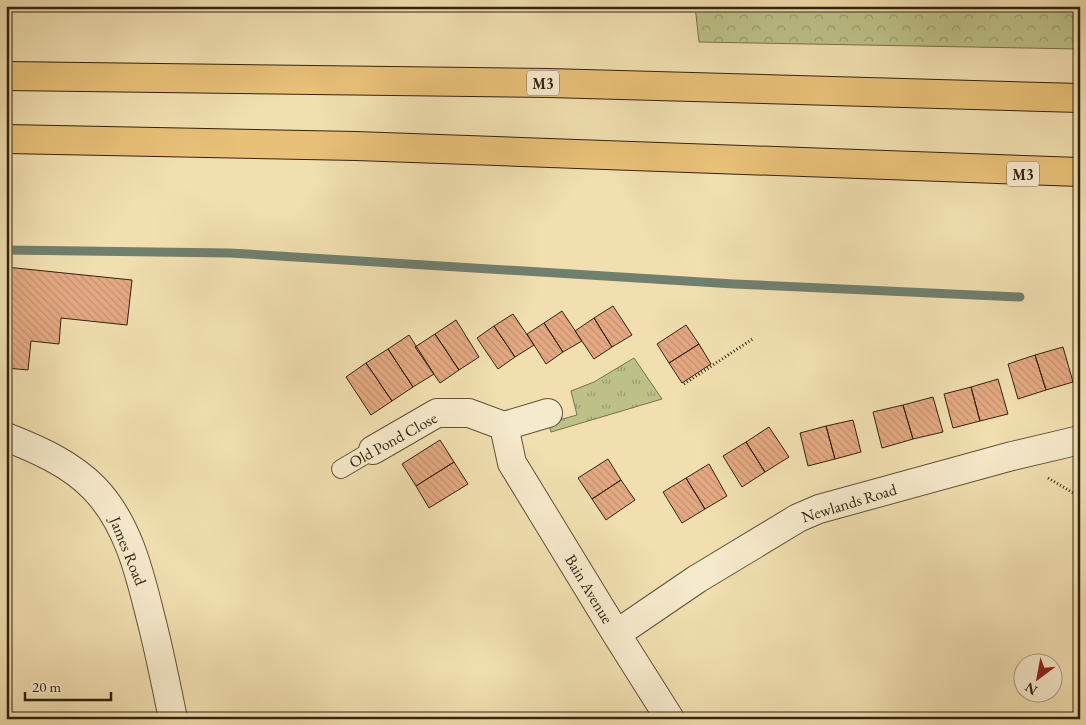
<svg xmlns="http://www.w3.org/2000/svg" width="1086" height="725" font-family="'EB Garamond',serif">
	<defs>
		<pattern id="grass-tufts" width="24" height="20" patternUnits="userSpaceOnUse" patternTransform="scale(1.25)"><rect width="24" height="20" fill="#bdc188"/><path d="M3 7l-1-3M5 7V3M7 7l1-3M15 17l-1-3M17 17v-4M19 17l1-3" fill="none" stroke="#9a9c6e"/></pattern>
		<pattern id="forest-crowns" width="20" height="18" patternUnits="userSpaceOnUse" patternTransform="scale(1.25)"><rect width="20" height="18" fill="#bdc188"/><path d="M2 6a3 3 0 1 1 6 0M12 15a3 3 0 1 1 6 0" fill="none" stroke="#9a9c6e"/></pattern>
		<pattern id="building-back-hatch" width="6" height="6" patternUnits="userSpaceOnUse" patternTransform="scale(1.25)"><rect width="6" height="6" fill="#e4a982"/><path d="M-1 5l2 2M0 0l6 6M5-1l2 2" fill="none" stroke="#c4916f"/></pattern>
	</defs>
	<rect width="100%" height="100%" fill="#f1dfb0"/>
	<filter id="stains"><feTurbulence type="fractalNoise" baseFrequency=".004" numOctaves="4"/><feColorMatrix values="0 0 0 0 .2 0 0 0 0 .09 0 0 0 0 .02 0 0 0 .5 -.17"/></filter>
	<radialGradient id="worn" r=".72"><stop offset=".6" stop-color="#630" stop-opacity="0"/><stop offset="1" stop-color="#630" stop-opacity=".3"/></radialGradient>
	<!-- grass -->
	<path fill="url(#grass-tufts)" stroke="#78724c" d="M 634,358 L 662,399 L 551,432 L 548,423 L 577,415 L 571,391 L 594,382 Z"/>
	<!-- forest -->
	<path fill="url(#forest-crowns)" stroke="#78724c" d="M 695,6 L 1080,6 L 1080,49 L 699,42 Z"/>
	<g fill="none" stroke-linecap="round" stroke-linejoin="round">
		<!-- stream -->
		<path stroke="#717f6e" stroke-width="9" d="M 6,250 L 230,253 L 734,284 L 1020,297"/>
	</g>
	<!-- building -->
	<path fill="url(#building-back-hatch)" stroke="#33230f" d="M 6,267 L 132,280 L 127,325 L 61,318 L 59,344 L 31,341 L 28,370 L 6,368 Z
		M 613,306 L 632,335 L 612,347 L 594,318 Z
		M 562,311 L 582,341 L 563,352 L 544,323 Z
		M 513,314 L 534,345 L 515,357 L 494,326 Z
		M 594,318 L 612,347 L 594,359 L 575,331 Z
		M 456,320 L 479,357 L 459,370 L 435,334 Z
		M 544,323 L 563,352 L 546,364 L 527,334 Z
		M 686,325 L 699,344 L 669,363 L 657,344 Z
		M 494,326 L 515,357 L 498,369 L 477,338 Z
		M 435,334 L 459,370 L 440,383 L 415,347 Z
		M 409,335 L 434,374 L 413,387 L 388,349 Z
		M 699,344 L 711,364 L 682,383 L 669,363 Z
		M 1063,347 L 1073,382 L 1046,390 L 1035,355 Z
		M 388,349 L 413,387 L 392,401 L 366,363 Z
		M 1035,355 L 1046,390 L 1018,399 L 1008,364 Z
		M 366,363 L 392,401 L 371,415 L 346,377 Z
		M 998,379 L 1008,414 L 980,421 L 971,387 Z
		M 971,387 L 980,421 L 953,428 L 944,394 Z
		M 933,397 L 943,432 L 913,439 L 903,405 Z
		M 903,405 L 913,439 L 882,448 L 873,412 Z
		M 853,420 L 861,452 L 835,459 L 826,426 Z
		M 826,426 L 835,459 L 808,466 L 800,433 Z
		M 769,427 L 789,457 L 765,472 L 746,442 Z
		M 440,440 L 454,462 L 416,486 L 402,464 Z
		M 746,442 L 765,472 L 742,487 L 723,456 Z
		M 608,459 L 621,480 L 592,499 L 578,478 Z
		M 454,462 L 468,484 L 429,508 L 416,486 Z
		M 709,464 L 727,496 L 705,509 L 686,478 Z
		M 686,478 L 705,509 L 682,523 L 663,492 Z
		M 621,480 L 635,500 L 606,520 L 592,499 Z"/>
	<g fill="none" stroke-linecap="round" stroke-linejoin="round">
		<defs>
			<path id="lane" d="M 341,469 L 373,450"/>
			<path id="street" d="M 504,426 L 512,463 L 617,635 L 670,719
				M 6,437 C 37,449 71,464 94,488 C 127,522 139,570 150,615 C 159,649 166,684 173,719
				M 373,450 L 437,413 L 469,413 L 504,426 L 548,413
				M 617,635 L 628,626 L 697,579 L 798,518 L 819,509 L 1012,456 L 1080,440"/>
			<path id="highway" d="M 6,76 L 549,83 L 1080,98
				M 6,139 L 356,146 L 1080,172"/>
		</defs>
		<!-- lane casing -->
		<use href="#lane" stroke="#625237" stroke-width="20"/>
		<!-- street casing -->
		<use href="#street" stroke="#625237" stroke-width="30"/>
		<!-- highway casing -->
		<use href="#highway" stroke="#33230f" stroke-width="30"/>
		<!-- path -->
		<path stroke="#33230f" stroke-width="3" stroke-dasharray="1 2.5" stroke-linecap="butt" d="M 684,384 L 754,338
			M 1048,478 L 1080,497"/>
		<!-- lane -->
		<use href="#lane" stroke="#f6eacc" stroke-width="18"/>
		<!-- street -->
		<use href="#street" stroke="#f6eacc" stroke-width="28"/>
		<!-- highway -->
		<use href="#highway" stroke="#e8c078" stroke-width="28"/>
	</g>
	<g text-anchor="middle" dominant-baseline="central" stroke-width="4" stroke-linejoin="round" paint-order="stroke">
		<!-- shield labels -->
		<g fill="#f6eacc" stroke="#6e5f48" stroke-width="1">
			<rect x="527" y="70.5" width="32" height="25" rx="4"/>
			<rect x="1007" y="161.5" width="32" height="25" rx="4"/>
		</g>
		<g font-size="15" font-weight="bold" fill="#33230f">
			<text x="543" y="83">M3</text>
			<text x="1023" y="174">M3</text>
		</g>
		<!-- street labels -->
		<g font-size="16" fill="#33230f" stroke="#f6eacc">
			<text transform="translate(393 440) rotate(-29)">Old Pond Close</text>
			<text transform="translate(849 503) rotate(-17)">Newlands Road</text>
			<text transform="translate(128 551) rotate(68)">James Road</text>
			<text transform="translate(589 589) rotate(59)">Bain Avenue</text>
		</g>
	</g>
	<!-- margin -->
	<rect width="1086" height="725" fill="none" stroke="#f1dfb0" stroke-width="25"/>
	<rect x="8" y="8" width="1071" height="710" fill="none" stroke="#33230f" stroke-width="2.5"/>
	<rect x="12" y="12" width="1061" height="700" fill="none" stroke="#33230f"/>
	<!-- north arrow -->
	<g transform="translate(1038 678) rotate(212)"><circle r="24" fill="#f6eacc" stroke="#a89a80"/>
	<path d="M0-4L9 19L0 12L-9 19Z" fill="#8f2418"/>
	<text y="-8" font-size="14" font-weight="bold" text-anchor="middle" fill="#33230f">N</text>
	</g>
	<!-- scale -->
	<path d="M25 692v8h86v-8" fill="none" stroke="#33230f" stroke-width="2.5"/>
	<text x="32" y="692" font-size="15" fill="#33230f" stroke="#f6eacc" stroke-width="4" paint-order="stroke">20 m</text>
	<rect width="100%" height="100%" filter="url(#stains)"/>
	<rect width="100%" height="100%" fill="url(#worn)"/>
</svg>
